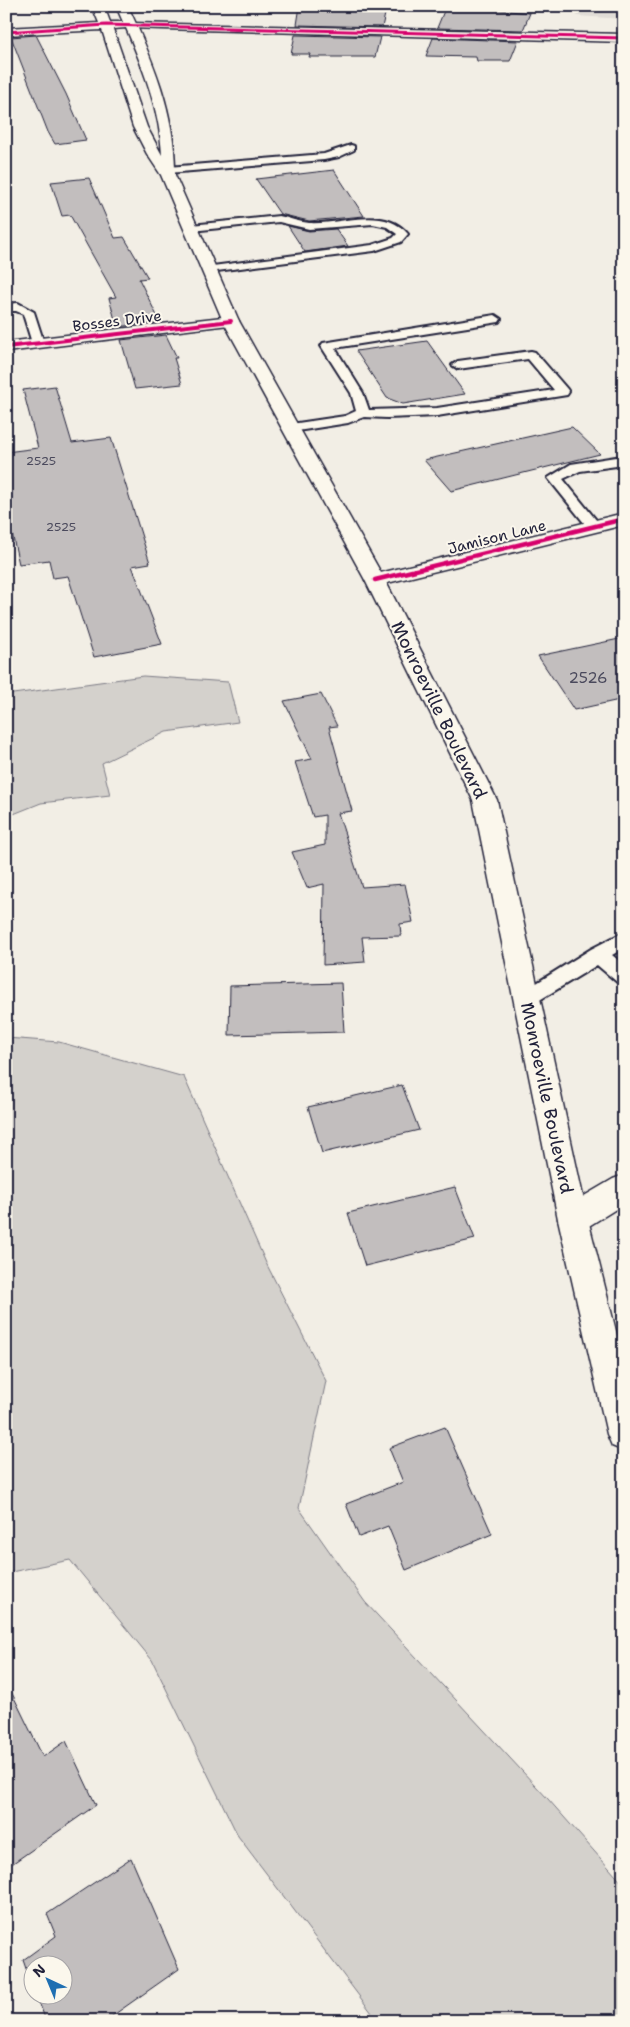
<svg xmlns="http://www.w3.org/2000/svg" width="630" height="2027" font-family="'Shantell Sans',sans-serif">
	<rect width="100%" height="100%" fill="#f2eee5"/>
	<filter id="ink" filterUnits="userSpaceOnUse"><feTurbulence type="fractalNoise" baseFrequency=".02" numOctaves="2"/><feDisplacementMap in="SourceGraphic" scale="10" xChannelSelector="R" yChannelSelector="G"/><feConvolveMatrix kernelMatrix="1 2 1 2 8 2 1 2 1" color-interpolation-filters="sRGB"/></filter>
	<g filter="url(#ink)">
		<!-- built -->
		<path fill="#e0dcd6" d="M 585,6 L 624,6 L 624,19 L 577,16 Z"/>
		<!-- green -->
		<path fill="#d4d1cc" stroke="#7b7a84" d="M 143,676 L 228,682 L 238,722 L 166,732 L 102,763 L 110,795 L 41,803 L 6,817 L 6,695 Z
			M 6,1038 L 59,1042 L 184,1077 L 266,1263 L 326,1381 L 299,1508 L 365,1602 L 548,1799 L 624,1885 L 624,2021 L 378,2021 L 238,1836 L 152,1660 L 70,1560 L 6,1573 Z"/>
		<!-- building -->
		<path fill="#c2bebe" stroke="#22223b" d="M 300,6 L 343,6 L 343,8 L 386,10 L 382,27 L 297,25 Z
			M 446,6 L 478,8 L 530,13 L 523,30 L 437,28 Z
			M 36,35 L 66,94 L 86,140 L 55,144 L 48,132 L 11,37 Z
			M 295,35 L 380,37 L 375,57 L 309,57 L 310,54 L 291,54 Z
			M 433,38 L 518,41 L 510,61 L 477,61 L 476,57 L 426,56 Z
			M 334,170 L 364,216 L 309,221 L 280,214 L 256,179 Z
			M 89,178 L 115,238 L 124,237 L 148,278 L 139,279 L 160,322 L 117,327 L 109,298 L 116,297 L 70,215 L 62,216 L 51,182 Z
			M 288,226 L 309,231 L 336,229 L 348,246 L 305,252 Z
			M 166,335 L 177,358 L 174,358 L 182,384 L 135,389 L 121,340 Z
			M 427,341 L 465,394 L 403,404 L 387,398 L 356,351 Z
			M 55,386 L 72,443 L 111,438 L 150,563 L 132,566 L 162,644 L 94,657 L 68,576 L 53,578 L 49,560 L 19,564 L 6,507 L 6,452 L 38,448 L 23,390 Z
			M 572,427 L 600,454 L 451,491 L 424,460 Z
			M 624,638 L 624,699 L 574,710 L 538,656 Z
			M 321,694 L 337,726 L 329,727 L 352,811 L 338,813 L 362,887 L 405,884 L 413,922 L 400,924 L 401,936 L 362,937 L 365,962 L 323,965 L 324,884 L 307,888 L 292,852 L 325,845 L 325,815 L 313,817 L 295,762 L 312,759 L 284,701 Z
			M 341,983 L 344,1032 L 229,1035 L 230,986 Z
			M 402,1085 L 419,1130 L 322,1153 L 308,1107 Z
			M 455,1187 L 475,1239 L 365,1266 L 348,1213 Z
			M 445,1427 L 492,1534 L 406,1570 L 388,1526 L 359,1537 L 346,1504 L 403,1482 L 389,1448 Z
			M 6,1681 L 43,1757 L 66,1741 L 96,1805 L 6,1868 Z
			M 131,1858 L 179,1969 L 105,2021 L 46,2021 L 36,1994 L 62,1994 L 62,1964 L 32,1964 L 32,1986 L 23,1960 L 56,1936 L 47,1914 Z"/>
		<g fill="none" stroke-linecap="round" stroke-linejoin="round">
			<defs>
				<path id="lane" d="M 351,145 L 354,146 L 354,150 L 339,157 L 324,160 L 168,173 L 163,170 L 168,167 L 324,154 Z
					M 279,216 C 289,218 299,222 309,223 C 341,225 384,205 408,234 L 401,242 L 374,251 L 209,272 L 205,271 L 203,269 L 205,267 L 372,245 L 393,238 L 397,234 L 387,227 L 373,224 L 309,229 L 279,222 L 191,231 L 186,228 L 191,225 Z
					M 18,303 L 34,312 L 44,343 L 42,346 L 34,346 L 32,343 L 23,314 L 16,311 L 6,311 L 6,304 Z
					M 495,315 L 501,319 L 499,322 L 335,348 L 363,393 L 369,410 L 437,408 L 554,390 L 528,359 L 458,369 L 452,365 L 458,361 L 531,351 L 535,352 L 567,389 L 569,392 L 567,395 L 437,416 L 387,418 L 364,417 L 348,423 L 291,432 L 284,428 L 291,424 L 345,416 L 356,411 L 351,393 L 321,346 L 323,343 Z
					M 622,456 L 624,456 L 624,465 L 580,471 L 563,479 L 601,526 L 599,529 L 589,529 L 548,478 L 571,464 Z
					M 624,932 L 624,948 L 612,955 L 624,965 L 624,984 L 617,982 L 597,965 L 533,1004 L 526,1007 L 519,1004 L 516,999 L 519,994 L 591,949 Z"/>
				<path id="street" d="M 131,23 L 624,34 L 624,42 L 127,28 L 125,26 Z
					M 231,316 L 237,318 L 239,321 L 237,324 L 6,352 L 6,342 Z
					M 624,513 L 624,525 L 375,586 L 368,584 L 365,580 L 368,576 Z
					M 624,1175 L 624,1204 L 584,1229 L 573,1233 L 562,1229 L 558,1219 L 562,1209 L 613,1179 Z"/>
				<path id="secondary" d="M 92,6 L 104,6 L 110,22 L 123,22 L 116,6 L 128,6 C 153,61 176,114 175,175 L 239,321 L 385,580 L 497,800 L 588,1219 L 624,1363 L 624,1451 L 612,1446 L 607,1434 L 558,1219 L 473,800 L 365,580 L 223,321 L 161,175 L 147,154 L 133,127 L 102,30 L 6,35 L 6,28 L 99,23 ZM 126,28 C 143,68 160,110 162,155 L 147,127 L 113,29 Z"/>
			</defs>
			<!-- lane casing -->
			<use href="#lane" stroke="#22223b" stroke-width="4"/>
			<!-- street casing -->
			<use href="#street" stroke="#22223b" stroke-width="3"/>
			<!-- secondary casing -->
			<use href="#secondary" stroke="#22223b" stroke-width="3"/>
			<!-- lane -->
			<use href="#lane" fill="#fbf7ec" fill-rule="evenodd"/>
			<!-- street -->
			<use href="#street" fill="#fbf7ec" fill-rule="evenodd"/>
			<!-- secondary -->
			<use href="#secondary" fill="#fbf7ec" fill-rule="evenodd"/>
			<defs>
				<path id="cycleway-far2" d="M 6,32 L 106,25 L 624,38"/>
				<path id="cycleway-far1" d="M 6,347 L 231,321"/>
				<path id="cycleway" d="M 375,580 L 624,519"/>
			</defs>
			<!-- cycleway-far2 casing -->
			<use href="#cycleway-far2" stroke="#fbf7ec" stroke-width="4.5"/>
			<!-- cycleway-far1 casing -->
			<use href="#cycleway-far1" stroke="#fbf7ec" stroke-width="5.5"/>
			<!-- cycleway casing -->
			<use href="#cycleway" stroke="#fbf7ec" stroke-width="7"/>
			<!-- cycleway-far2 -->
			<use href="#cycleway-far2" stroke="#d6006c" stroke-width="3"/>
			<!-- cycleway-far1 -->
			<use href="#cycleway-far1" stroke="#d6006c" stroke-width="4"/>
			<!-- cycleway -->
			<use href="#cycleway" stroke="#d6006c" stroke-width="4.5"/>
		</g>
	</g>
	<g text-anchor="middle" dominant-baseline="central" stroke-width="4" stroke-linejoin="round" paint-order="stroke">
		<!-- far-number labels -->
		<g font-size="12" fill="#4a495c">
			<text x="41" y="461">2525</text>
			<text x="61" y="527">2525</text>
		</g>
		<!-- far-street labels -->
		<g font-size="15" fill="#22223b" stroke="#fbf7ec">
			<text transform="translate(117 321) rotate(-7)">Bosses Drive</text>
			<text transform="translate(497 537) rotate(-14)">Jamison Lane</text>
		</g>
		<!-- number labels -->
		<g font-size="15" fill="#4a495c">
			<text x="588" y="678">2526</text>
		</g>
		<!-- street labels -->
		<g font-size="18" fill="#22223b" stroke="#fbf7ec">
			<text transform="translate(439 710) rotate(64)">Monroeville Boulevard</text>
			<text transform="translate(547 1098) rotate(78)">Monroeville Boulevard</text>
		</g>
	</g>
	<!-- margin -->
	<rect width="630" height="2027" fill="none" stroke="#fbf7ec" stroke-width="25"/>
	<rect x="12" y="12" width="605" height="2002" fill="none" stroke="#22223b" stroke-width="2" filter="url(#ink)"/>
	<!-- north arrow -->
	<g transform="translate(48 1980) rotate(316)"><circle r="24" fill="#fbf7ec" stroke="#a4a2a5"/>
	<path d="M0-4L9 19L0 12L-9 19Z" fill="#1f6fb2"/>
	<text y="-8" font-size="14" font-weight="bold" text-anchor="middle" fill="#22223b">N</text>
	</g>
</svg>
